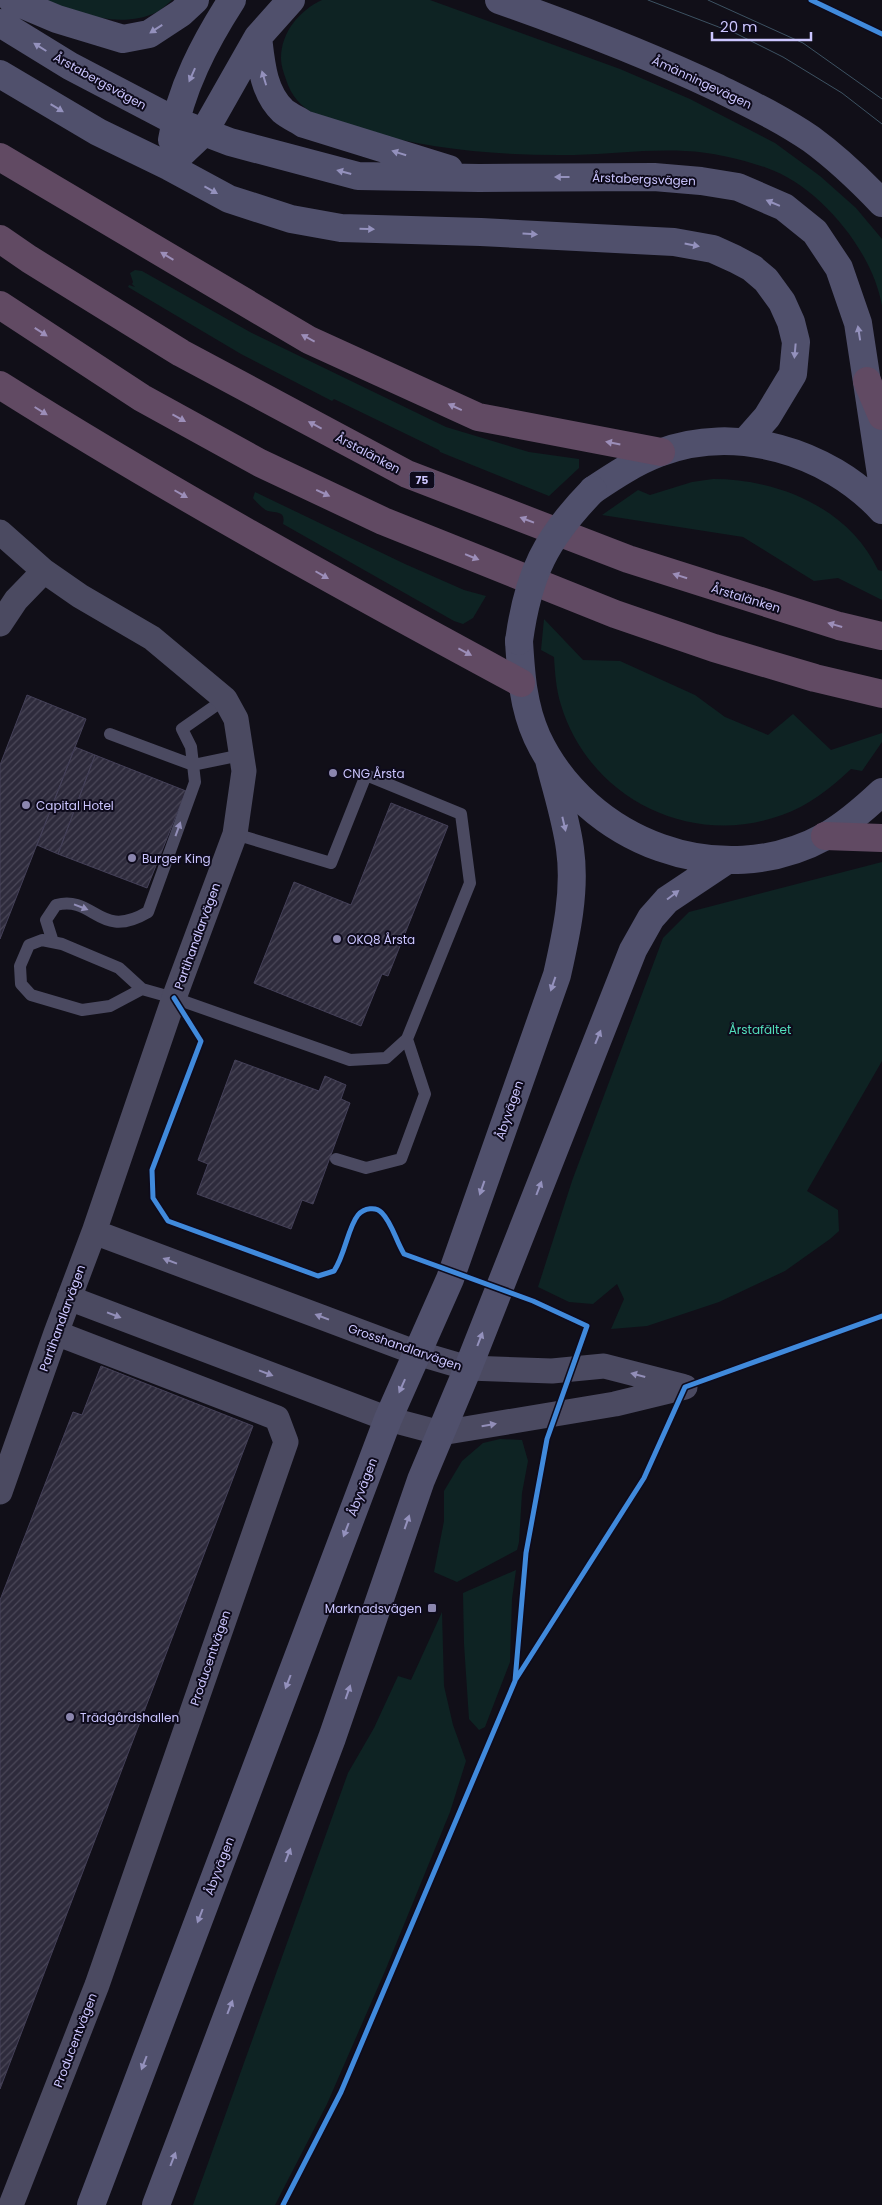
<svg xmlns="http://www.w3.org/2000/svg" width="882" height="2205" font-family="Poppins,sans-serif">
	<defs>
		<pattern id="building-hatch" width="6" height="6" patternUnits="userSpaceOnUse" patternTransform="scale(1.25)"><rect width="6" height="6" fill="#2e2b3c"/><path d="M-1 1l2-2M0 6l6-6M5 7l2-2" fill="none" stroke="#4b4859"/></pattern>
	</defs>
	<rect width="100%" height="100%" fill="#110f18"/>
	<!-- green -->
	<path fill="#0e2323" d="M 47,0 L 172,0 C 167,4 162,9 157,12 C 122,29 79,15 47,0 Z
		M 322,0 L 430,0 L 620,69 L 690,99 L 775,143 L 820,176 L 856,208 L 882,239 L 882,306 C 873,251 819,186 767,168 C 741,159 712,152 685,151 C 648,149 611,154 574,155 C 503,156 431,150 362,130 C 333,121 301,117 288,85 C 285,76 281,67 281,58 C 281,32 300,10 322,0 Z
		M 135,270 L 142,271 L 250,332 L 446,427 L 529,452 L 579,459 L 579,468 L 549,496 L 440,452 L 439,450 L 334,399 L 332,401 L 241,354 L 128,287 L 129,285 L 135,287 L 132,284 L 133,282 L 130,273 Z
		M 713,479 C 778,479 849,508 878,570 L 882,571 L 882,600 L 838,578 L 814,581 L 743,537 L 602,515 L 638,490 L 650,495 L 692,482 Z
		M 255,492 L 405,564 L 464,590 L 486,596 L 473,618 L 463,624 L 454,621 L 283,524 C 286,511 277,513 268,511 C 264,510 256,502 253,498 Z
		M 544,619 L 583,660 L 620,661 L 695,695 L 725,717 L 768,735 L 793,714 L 831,750 L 882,733 L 882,742 L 862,771 L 851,769 C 831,788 808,806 782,815 C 691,849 589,798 561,705 C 556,689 555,673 554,657 L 541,650 Z
		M 882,862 L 882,1061 L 807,1191 L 838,1210 L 839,1231 L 830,1239 L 785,1271 L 719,1302 L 647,1326 L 611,1329 L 624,1299 L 617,1284 L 593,1304 L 569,1302 L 538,1287 L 572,1181 L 663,938 L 689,912 Z
		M 500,1439 L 522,1440 L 528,1461 L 522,1493 L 519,1542 L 517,1550 L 457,1582 L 434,1572 L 444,1521 L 444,1491 L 462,1461 L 483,1443 Z
		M 516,1570 L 512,1599 L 510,1662 L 485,1727 L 479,1730 L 469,1719 L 464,1644 L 463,1593 Z
		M 442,1612 L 444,1686 L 453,1725 L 466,1761 L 450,1812 L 385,1971 L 327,2104 L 275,2205 L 193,2205 L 348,1773 L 374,1728 L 398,1676 L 411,1680 Z"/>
	<!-- building -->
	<path fill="url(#building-hatch)" stroke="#444058" d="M 27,695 L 86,719 L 0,939 L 0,765 Z
		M 75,747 L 95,755 L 58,854 L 37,845 Z
		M 95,755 L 186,791 L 147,888 L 58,854 Z
		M 391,803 L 448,826 L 388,976 L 382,974 L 361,1026 L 254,983 L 294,882 L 351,905 Z
		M 235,1060 L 319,1091 L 325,1076 L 346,1085 L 341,1099 L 350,1103 L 313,1204 L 302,1200 L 291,1229 L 197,1194 L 208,1164 L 198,1160 Z
		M 101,1366 L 253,1426 L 0,2089 L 0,1600 L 73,1412 L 82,1415 Z"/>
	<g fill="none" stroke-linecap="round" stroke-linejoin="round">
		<!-- lane -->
		<path stroke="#4b4a61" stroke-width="12" d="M 110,734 L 193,765 L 241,755
			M 53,942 L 46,920 L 56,905 C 95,895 99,941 148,912 L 195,782 L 191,747 L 182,729 L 225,699
			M 142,989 L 110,1006 L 82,1010 L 31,995 L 21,984 L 20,966 L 29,945 L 42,940 L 62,944 L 119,968 L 142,989 L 174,998 L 350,1060 L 386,1058 L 407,1039 L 470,883 L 461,814 L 366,775 L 331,863 L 235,834
			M 336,1159 L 366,1168 L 401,1159 L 425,1094 L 407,1039"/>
		<!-- street -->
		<path stroke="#4b4a61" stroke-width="25" d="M 0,532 L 44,571 L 80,596 L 152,638 L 225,699 L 236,719 L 244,771 L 235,834 L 174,998 L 94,1232 L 56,1333 L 0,1492
			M 0,624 L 16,600 L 44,571
			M 94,1232 L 417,1353 L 468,1368 L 552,1371 L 604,1366 L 682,1386
			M 69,1298 L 388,1419 L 441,1433 L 615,1404 L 685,1387
			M 11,2205 L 97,1985 L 286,1442 L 277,1418 L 56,1333"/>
		<!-- secondary -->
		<path stroke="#50506c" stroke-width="28" d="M 12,0 L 57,19 L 123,39 L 149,34 L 181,13 L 195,0
			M 499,0 C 573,26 646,54 718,88 C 750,104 782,119 811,139 C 837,158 860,180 882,203
			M 0,23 L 70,66 L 175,121 L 230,142 L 358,176 L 479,178 L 654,177 L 701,181 L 738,187 L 784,207 L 815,232 L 839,268 L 858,323 L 882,481
			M 258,37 C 261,63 263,92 283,111 C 289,116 298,120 304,124 L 449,169
			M 0,74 L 98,132 L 168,166 L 229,199 L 291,219 L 341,228 L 481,232 L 674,242 L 713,249 L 735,259 L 752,268 L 766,280 L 782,302 L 791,322 L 796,342 L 793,374 L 767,417 L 745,442
			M 172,140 C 180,89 205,42 232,0
			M 168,166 L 204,132 L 258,37 L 291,0
			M 593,490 C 614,476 635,462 659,453 C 735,424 828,451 882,510
			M 519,641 C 521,674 523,706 537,737 C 586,842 721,894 826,836 C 847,824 865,808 882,792
			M 91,2205 L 388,1419 L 450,1279 L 557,975 C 566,935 576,891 570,849 C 566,819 556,789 549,760
			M 156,2205 L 332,1738 L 421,1480 L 468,1368 L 633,950 L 651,918 L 667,900 L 727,860"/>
		<!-- highway -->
		<path stroke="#614a63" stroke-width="28" d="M 0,157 L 309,340 L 478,417 L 661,452
			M 0,239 L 29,259 L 181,353 L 407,474 L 628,559 L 839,626 L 882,636
			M 0,305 L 142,398 L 260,463 L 383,521 L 615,614 L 714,648 L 815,678 L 882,694
			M 867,381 L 882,416
			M 0,385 C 170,492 345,588 521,683
			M 825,836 L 882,838"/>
		<!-- tram -->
		<path stroke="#3d5262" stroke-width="1" d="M 648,0 L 737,34 L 783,57 L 842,93 L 882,124
			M 708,0 L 803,43 L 882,99"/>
		<!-- secondary-bridge -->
		<path stroke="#50506c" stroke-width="28" d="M 519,641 C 528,574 546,538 593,490"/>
		<defs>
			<path id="cycleway" d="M 811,0 L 882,34
				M 174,998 L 201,1041 L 152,1170 L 153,1198 L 168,1221 L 318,1276 L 334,1271 C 345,1255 348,1227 358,1215 C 364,1208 376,1206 382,1213 C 392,1223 396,1241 404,1254 L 533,1301 L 587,1326 L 547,1439 L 526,1553 L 515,1681 L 341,2092 L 283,2205
				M 516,1679 L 644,1478 L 685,1387 L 882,1316"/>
		</defs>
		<!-- cycleway casing -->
		<use href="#cycleway" stroke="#0e0b1c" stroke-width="8"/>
		<!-- cycleway -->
		<use href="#cycleway" stroke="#408adc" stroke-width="5"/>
	</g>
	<!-- one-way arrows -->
	<defs><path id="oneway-solid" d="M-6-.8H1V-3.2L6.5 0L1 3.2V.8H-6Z" transform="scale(1.25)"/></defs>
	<g fill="#9491bd">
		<use href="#oneway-solid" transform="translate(156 29) rotate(147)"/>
		<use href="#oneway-solid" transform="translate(40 47) rotate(-148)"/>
		<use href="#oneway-solid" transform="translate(192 75) rotate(114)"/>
		<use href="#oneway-solid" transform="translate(264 78) rotate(-107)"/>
		<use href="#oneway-solid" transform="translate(57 108) rotate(31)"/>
		<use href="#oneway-solid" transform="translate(399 153) rotate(-163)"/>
		<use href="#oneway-solid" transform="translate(344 172) rotate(-165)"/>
		<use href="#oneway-solid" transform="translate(562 177) rotate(180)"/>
		<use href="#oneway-solid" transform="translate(211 190) rotate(29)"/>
		<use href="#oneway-solid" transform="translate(773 203) rotate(-157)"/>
		<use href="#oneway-solid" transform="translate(367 229) rotate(2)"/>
		<use href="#oneway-solid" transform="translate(530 234) rotate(3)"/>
		<use href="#oneway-solid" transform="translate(692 245) rotate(11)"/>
		<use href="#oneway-solid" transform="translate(859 333) rotate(-99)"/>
		<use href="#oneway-solid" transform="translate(795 351) rotate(95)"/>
		<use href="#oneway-solid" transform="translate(564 824) rotate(77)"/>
		<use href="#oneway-solid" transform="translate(673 895) rotate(-37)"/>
		<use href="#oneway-solid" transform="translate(553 984) rotate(109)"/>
		<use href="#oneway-solid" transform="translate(598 1037) rotate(-68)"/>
		<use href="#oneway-solid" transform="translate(482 1188) rotate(109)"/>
		<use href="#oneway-solid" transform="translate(539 1188) rotate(-69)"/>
		<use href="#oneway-solid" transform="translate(480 1339) rotate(-69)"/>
		<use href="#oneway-solid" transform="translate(402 1386) rotate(114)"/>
		<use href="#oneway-solid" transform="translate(407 1522) rotate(-71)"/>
		<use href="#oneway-solid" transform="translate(346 1530) rotate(111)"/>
		<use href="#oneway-solid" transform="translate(288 1682) rotate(111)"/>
		<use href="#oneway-solid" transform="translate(348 1692) rotate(-71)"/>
		<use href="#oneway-solid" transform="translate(288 1855) rotate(-69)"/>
		<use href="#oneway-solid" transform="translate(200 1916) rotate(111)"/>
		<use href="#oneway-solid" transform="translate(230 2007) rotate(-69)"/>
		<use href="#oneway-solid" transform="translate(144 2063) rotate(111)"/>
		<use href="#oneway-solid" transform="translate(173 2159) rotate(-69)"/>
	</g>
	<g fill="#9c8eb9">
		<use href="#oneway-solid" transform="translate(167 256) rotate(-149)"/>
		<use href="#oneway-solid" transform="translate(41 332) rotate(33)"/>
		<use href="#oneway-solid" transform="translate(308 338) rotate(-152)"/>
		<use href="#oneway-solid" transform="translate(455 407) rotate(-155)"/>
		<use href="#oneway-solid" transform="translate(41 411) rotate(32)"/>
		<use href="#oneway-solid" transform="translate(179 418) rotate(29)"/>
		<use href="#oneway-solid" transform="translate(315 425) rotate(-152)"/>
		<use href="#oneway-solid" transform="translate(613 443) rotate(-169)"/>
		<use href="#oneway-solid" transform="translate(323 493) rotate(25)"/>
		<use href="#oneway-solid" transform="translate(181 494) rotate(30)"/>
		<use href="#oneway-solid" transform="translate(527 520) rotate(-159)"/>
		<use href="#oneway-solid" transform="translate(472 557) rotate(22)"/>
		<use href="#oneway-solid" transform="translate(322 575) rotate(30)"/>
		<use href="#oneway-solid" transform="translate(680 576) rotate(-162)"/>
		<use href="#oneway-solid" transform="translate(835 625) rotate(-164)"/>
		<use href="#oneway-solid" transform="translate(465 652) rotate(28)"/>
	</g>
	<g fill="#928eb8">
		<use href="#oneway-solid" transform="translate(178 829) rotate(-70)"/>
		<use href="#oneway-solid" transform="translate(81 907) rotate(21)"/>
		<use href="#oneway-solid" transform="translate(170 1261) rotate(-159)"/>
		<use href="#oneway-solid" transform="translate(114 1315) rotate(21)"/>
		<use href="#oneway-solid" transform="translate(322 1317) rotate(-159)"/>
		<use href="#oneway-solid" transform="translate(266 1373) rotate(21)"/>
		<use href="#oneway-solid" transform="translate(638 1375) rotate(-165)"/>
		<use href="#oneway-solid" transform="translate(489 1425) rotate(-10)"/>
	</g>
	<!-- markers -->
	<g fill="#8b86ae" stroke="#0e0b1c" stroke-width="2">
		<circle cx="333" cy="773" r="5"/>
		<circle cx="26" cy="805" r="5"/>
		<circle cx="132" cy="858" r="5"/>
		<circle cx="337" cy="939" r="5"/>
		<rect x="427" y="1603" width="10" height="10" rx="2.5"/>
		<circle cx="70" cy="1717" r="5"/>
	</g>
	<g text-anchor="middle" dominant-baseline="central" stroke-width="4" stroke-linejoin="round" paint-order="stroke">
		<!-- shield labels -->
		<rect fill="#0e0b1c" stroke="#938ebb" stroke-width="1" x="409.5" y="471.5" width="25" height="17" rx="4"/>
		<g font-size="11" font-weight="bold" fill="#ccc6ff">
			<text x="422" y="480">75</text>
		</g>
		<!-- street labels -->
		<g font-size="12" fill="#ccc6ff" stroke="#0e0b1c">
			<text transform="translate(100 81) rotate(29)">Årstabergsvägen</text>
			<text transform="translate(702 82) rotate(25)">Åmänningevägen</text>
			<text transform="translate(644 179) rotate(2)">Årstabergsvägen</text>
			<text transform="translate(368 453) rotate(28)">Årstalänken</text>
			<text transform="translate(746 598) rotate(17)">Årstalänken</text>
			<text transform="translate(197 936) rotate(-70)">Partihandlarvägen</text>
			<text transform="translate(509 1110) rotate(-71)">Åbyvägen</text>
			<text transform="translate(62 1318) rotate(-70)">Partihandlarvägen</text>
			<text transform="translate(405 1347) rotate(19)">Grosshandlarvägen</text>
			<text transform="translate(362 1487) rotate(-69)">Åbyvägen</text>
			<text transform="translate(210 1658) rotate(-71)">Producentvägen</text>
			<text transform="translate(219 1866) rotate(-69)">Åbyvägen</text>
			<text transform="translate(75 2040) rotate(-69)">Producentvägen</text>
		</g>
		<!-- poi labels -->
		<g font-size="12" fill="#ccc6ff" stroke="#0e0b1c" text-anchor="start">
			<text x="343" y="773">CNG Årsta</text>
			<text x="36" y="805">Capital Hotel</text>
			<text x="142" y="858">Burger King</text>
			<text x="347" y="939">OKQ8 Årsta</text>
			<text x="422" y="1608" text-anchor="end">Marknadsvägen</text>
			<text x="80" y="1717">Trädgårdshallen</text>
		</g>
		<!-- park labels -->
		<g font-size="12" fill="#52dfbb" stroke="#0e0b1c">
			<text x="760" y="1029">Årstafältet</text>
		</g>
	</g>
	<!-- scale -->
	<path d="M712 32v8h99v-8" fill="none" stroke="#ccc6ff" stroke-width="2.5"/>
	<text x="720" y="32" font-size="15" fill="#ccc6ff" stroke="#0e0b1c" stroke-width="4" paint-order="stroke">20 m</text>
</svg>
